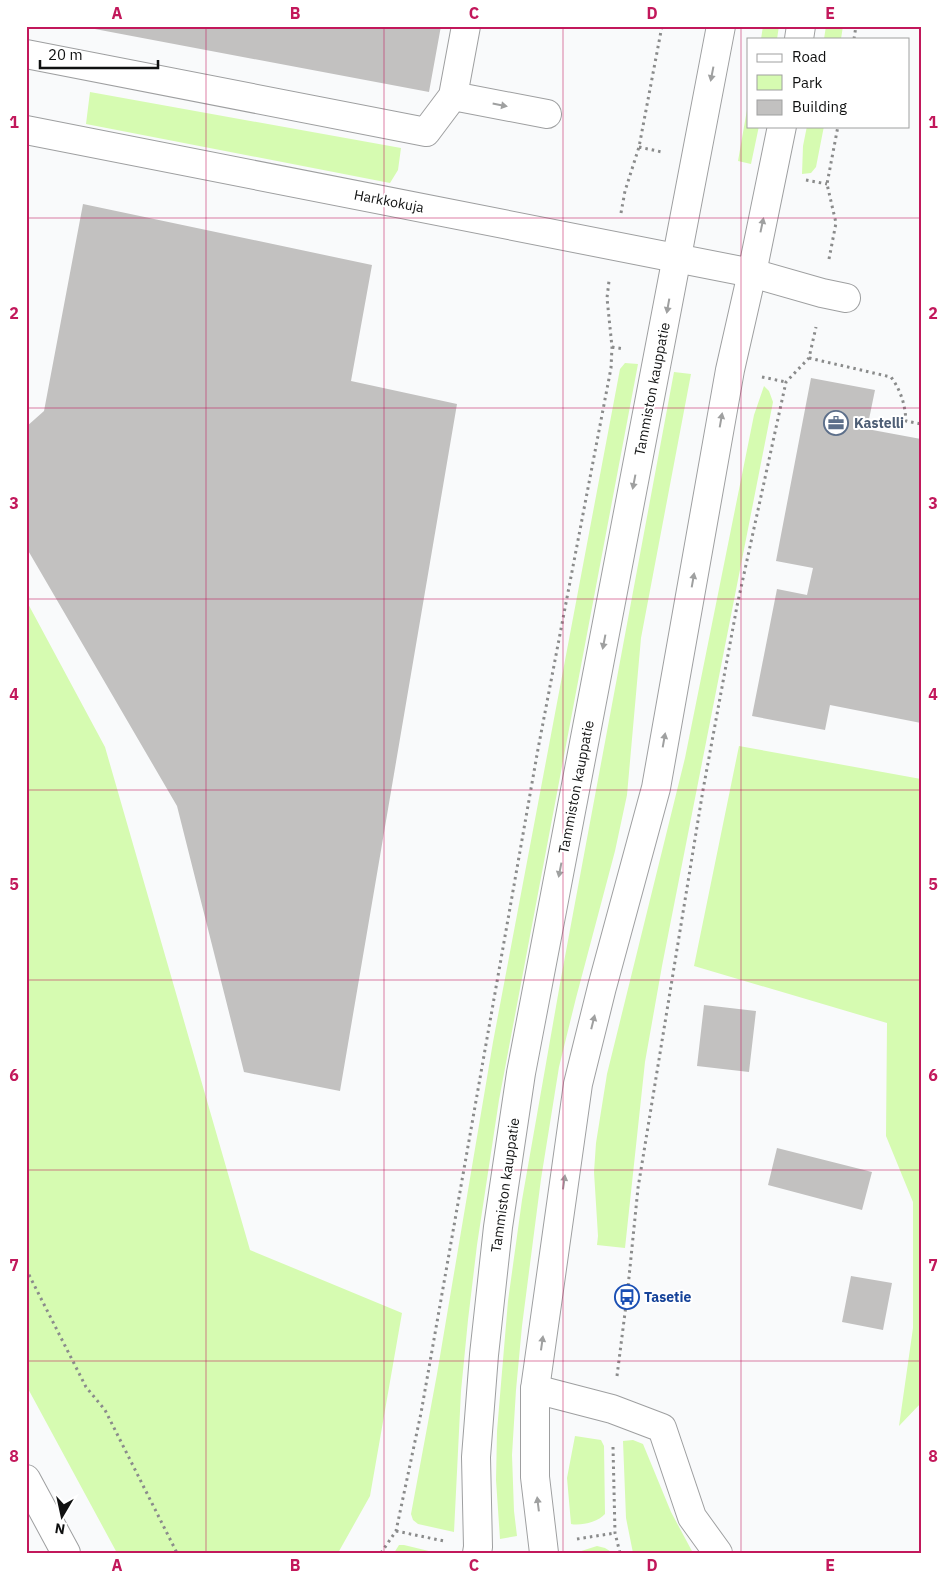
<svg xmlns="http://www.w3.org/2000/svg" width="947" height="1579" font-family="'IBM Plex Sans',sans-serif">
	<rect width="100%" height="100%" fill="#f9fafb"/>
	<!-- green -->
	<path fill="#d6fbb1" d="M 763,26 L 779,26 L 777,39 L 761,39 Z
		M 826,26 L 843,26 L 841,39 L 824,39 Z
		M 90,92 L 401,148 L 398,170 L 390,183 L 86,124 Z
		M 748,104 L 748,126 L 759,126 L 751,164 L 738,161 Z
		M 807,126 L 824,126 L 816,167 L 811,173 L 802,174 L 803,146 Z
		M 625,363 L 638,364 L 499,1100 L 477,1245 L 468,1320 L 461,1391 L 454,1532 L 418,1524 L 413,1520 L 411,1514 L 437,1374 L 493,1042 L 620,369 Z
		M 674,372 L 691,374 L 641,638 L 627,795 L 615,851 L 576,998 L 559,1067 L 541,1179 L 522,1326 L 516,1390 L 512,1455 L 514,1511 L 517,1536 L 500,1539 L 496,1480 L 497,1431 L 508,1301 L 522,1200 L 561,978 Z
		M 764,386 L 769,391 L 773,402 L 662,966 L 645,1062 L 625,1248 L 597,1245 L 598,1236 L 594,1172 L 596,1143 L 607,1074 L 685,758 L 754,415 Z
		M 26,600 L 105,747 L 250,1250 L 402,1313 L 370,1496 L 338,1553 L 117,1553 L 26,1385 Z
		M 739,746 L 921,779 L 921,1403 L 899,1426 L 913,1328 L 913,1202 L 886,1136 L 887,1023 L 694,966 Z
		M 575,1436 L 601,1440 L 604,1446 L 605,1514 C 598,1522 581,1526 571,1524 L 567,1478 Z
		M 633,1440 L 643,1444 L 671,1512 L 693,1553 L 633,1553 L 626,1518 L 623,1441 Z
		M 399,1545 L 404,1545 L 437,1553 L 394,1553 Z
		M 597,1546 L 605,1548 L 613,1553 L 575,1553 Z"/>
	<!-- building -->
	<path fill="#c2c1c0" d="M 79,26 L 441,26 L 429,92 Z
		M 83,204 L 372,265 L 351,381 L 457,404 L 340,1091 L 244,1072 L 177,806 L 26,547 L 26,427 L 44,411 Z
		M 811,378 L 875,390 L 867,429 L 921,439 L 921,723 L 830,705 L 825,730 L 752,716 L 777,589 L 807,595 L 813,568 L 776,561 Z
		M 704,1005 L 756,1011 L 749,1072 L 697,1066 Z
		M 777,1148 L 872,1172 L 862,1210 L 768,1185 Z
		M 851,1276 L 892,1283 L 883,1330 L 842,1322 Z"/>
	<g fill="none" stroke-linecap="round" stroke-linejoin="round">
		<defs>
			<path id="minor" d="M 26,54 L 426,132 L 453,96 L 466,26
				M 453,96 L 547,114
				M 26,130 L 752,273 L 822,293 L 846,298
				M 535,1389 L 612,1409 L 662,1428 L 692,1517 L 718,1553"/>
			<path id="major" d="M 799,39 L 801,26
				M 477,1553 L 478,1547 L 476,1457 L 484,1355 L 498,1227 L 521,1073 L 721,26
				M 544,1553 L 535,1477 L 535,1389 L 578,1084 L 602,987 L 656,788 L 730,370 L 752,273 L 782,126"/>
			<path id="highway" d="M 26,1479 L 66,1553"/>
		</defs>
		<!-- minor casing -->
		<use href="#minor" stroke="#9e9fa0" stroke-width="30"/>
		<!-- major casing -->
		<use href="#major" stroke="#9e9fa0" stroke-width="30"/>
		<!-- highway casing -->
		<use href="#highway" stroke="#9e9fa0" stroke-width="30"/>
		<!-- path -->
		<path stroke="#8a8b8b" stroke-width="3" stroke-dasharray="2.5 4" stroke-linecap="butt" d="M 854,39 L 856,26
			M 639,147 L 662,152
			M 806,180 L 827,184
			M 621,213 L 625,191 L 639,147 L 662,26
			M 829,259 L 836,223 L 827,184 L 838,126
			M 612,347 L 624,349
			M 809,358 L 891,377 C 901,391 905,404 906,421 L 921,424
			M 762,377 L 786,382
			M 26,1269 L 86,1387 L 105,1410 L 177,1553
			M 617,1376 L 627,1297 L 638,1188 L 703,790 L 737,606 L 786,382 L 809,358 L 816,327
			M 613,1447 L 615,1533 L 620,1553
			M 396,1531 L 444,1541
			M 577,1539 L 615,1533
			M 381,1553 L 396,1531 L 421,1413 L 538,749 L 611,368 L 612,347 L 607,298 L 609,281"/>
		<!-- minor -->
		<use href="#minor" stroke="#fff" stroke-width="28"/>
		<!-- major -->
		<use href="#major" stroke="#fff" stroke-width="28"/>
		<!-- highway -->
		<use href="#highway" stroke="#fff" stroke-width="28"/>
	</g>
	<!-- one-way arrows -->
	<defs><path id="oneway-solid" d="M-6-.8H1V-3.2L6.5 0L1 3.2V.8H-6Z" transform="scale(1.25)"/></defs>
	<g fill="#9fa0a0">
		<use href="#oneway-solid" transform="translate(712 74) rotate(101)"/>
		<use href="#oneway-solid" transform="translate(500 105) rotate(11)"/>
		<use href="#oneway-solid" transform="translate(762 225) rotate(-78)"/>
		<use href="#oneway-solid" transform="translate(668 306) rotate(100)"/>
		<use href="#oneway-solid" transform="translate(721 420) rotate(-80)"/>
		<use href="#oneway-solid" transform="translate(634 482) rotate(101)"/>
		<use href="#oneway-solid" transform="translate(693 580) rotate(-80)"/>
		<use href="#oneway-solid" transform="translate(604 642) rotate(101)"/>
		<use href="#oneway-solid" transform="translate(664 740) rotate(-80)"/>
		<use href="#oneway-solid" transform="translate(560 870) rotate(101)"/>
		<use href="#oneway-solid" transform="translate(593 1022) rotate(-76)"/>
		<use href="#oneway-solid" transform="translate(564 1182) rotate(-82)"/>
		<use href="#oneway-solid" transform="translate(542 1343) rotate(-82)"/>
		<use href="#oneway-solid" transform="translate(538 1504) rotate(-97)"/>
	</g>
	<!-- grid -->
	<path fill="none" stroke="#c2185b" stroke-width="1" stroke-opacity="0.55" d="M 206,26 L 206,1553M 384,26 L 384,1553M 563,26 L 563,1553M 741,26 L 741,1553M 26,218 L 921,218M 26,408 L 921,408M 26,599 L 921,599M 26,790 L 921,790M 26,980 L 921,980M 26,1170 L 921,1170M 26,1361 L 921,1361"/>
	<!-- icons -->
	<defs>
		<symbol id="office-ring" viewBox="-11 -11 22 22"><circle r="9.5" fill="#fff" stroke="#5c6f8a" stroke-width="1.5"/><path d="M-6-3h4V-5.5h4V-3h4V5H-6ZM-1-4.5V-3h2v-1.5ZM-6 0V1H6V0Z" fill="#5c6f8a"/></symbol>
		<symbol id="bus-ring" viewBox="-11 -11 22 22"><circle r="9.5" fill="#fff" stroke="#1a4fb4" stroke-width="1.5"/><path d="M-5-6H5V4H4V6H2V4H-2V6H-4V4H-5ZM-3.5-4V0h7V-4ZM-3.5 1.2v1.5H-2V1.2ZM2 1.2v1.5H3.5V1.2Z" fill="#1a4fb4"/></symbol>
	</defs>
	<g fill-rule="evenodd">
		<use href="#office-ring" x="822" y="409" width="28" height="28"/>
		<use href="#bus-ring" x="613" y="1283" width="28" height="28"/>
	</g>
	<g text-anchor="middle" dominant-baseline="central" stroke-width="4" stroke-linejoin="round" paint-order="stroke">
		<!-- street labels -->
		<g font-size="14" fill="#101111" stroke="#fff">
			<text transform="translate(389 201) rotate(11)">Harkkokuja</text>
			<text transform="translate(652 389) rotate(-79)">Tammiston kauppatie</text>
			<text transform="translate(576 787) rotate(-79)">Tammiston kauppatie</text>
			<text transform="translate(505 1185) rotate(-82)">Tammiston kauppatie</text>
		</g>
		<!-- service labels -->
		<g font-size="14" font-weight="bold" fill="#4e5e75" stroke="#fff" text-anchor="start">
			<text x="854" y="423">Kastelli</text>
		</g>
		<!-- transit labels -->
		<g font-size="14" font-weight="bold" fill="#164399" stroke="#fff" text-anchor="start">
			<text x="644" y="1297">Tasetie</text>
		</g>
	</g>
	<!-- border -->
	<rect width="947" height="1579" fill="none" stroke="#ffffff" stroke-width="55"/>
	<!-- legend -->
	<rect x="747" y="38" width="162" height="90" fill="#ffffff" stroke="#9fa0a0"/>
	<rect x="757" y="54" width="25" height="8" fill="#ffffff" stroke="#9fa0a0"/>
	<text x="792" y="62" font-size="15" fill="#101111">Road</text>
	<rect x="757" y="75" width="25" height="15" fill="#d6fbb1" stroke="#9fa0a0"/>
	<text x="792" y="88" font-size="15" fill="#101111">Park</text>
	<rect x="757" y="100" width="25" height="15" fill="#c2c1c0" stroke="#9fa0a0"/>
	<text x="792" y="112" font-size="15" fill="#101111">Building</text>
	<!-- north arrow -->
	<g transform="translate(62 1516) rotate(189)" stroke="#ffffff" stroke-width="4" paint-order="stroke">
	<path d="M0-4L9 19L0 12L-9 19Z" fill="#101111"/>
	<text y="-8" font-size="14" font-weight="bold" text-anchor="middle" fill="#101111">N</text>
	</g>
	<!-- scale -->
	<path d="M40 60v8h118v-8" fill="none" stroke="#101111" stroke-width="2.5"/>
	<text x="48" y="60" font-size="15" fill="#101111" stroke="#ffffff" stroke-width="4" paint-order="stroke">20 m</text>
	<rect x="28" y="28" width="892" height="1524" fill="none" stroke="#c2185b" stroke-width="2"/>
	<g font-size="16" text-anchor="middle" font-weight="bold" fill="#c2185b">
		<text x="117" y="19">A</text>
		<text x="295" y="19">B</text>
		<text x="474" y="19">C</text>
		<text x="652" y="19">D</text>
		<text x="830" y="19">E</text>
		<text x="14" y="128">1</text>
		<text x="933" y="128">1</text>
		<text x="14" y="319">2</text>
		<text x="933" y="319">2</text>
		<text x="14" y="509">3</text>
		<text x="933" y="509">3</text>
		<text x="14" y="700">4</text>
		<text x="933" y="700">4</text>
		<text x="14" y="890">5</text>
		<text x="933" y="890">5</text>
		<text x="14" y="1081">6</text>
		<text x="933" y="1081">6</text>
		<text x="14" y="1271">7</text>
		<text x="933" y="1271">7</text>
		<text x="14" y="1462">8</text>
		<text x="933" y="1462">8</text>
		<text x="117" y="1571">A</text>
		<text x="295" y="1571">B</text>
		<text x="474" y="1571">C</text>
		<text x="652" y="1571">D</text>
		<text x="830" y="1571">E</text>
	</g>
</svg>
